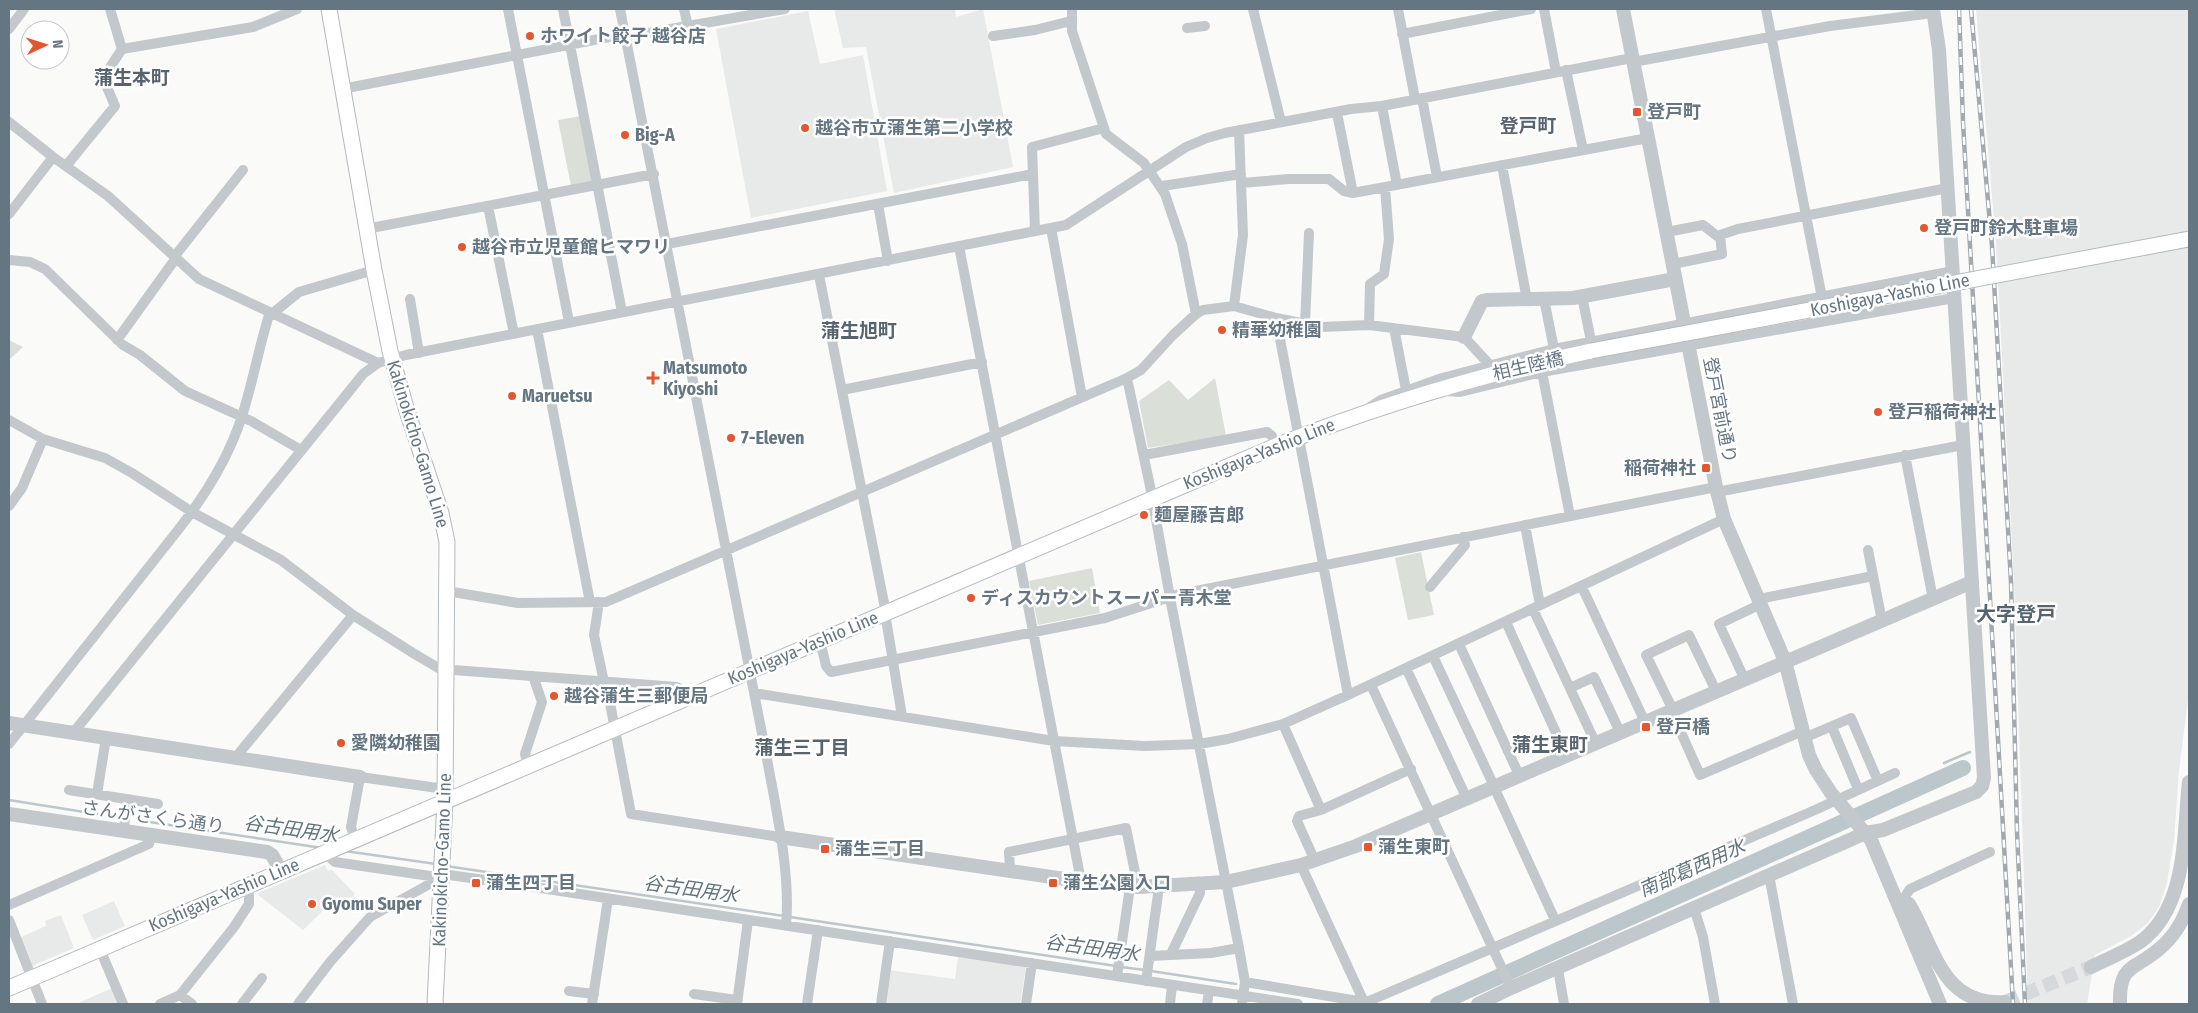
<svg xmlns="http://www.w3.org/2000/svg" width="2198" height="1013" font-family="'Fira Sans Condensed','Noto Sans JP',sans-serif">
	<rect width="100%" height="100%" fill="#fafaf8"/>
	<!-- built -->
	<path fill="#e8e9e9" d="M 834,9 L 955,9 L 956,17 L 983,9 L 1013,167 L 894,193 L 866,47 L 843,48 Z
		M 1976,9 L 2189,9 L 2189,692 L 2179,770 L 2174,840 L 2167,883 L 2159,907 L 2147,924 L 2131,936 L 2095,955 L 2087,1004 L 2024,1004 L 2028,1003 L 2014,582 L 1996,243 Z
		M 808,11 L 820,64 L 863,55 L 887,191 L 751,218 L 716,29 Z
		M 325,865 L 328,871 L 332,870 L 355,894 L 342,907 L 334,900 L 303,930 L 258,895 L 260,892 Z
		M 114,901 L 125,926 L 93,940 L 82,915 Z
		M 61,915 L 74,948 L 32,966 L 19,938 L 46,926 L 45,921 Z
		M 958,957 L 1026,967 L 1020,1004 L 884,1004 L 889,970 L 955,979 Z
		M 112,988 L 119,1004 L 76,1004 Z"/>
	<!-- green -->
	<path fill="#dadfd7" d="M 581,116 L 593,179 L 591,182 L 571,186 L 558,120 Z
		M 9,340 L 23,347 L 9,360 Z
		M 1215,378 L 1226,436 L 1148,448 L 1139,401 L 1169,380 L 1188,400 Z
		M 1421,552 L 1434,615 L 1408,620 L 1395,558 Z
		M 1092,568 L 1100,613 L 1038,625 L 1029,581 Z"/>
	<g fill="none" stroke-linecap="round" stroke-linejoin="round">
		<!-- stream -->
		<path stroke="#bbc7cb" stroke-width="2.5" d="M 1944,763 L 1970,752
			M 9,800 L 103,815
			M 143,821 L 322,848
			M 345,851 L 436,864
			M 446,866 L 784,916
			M 790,917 L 1116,966
			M 1121,967 L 1145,970
			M 1151,971 L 1236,984"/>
		<!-- river -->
		<path stroke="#bbc7cb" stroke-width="16" d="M 1438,1004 L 1963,768"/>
		<!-- tertiary-tunnel -->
		<path stroke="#d5d9db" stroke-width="14" stroke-dasharray="14 7" stroke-linecap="butt" d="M 2005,1002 L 2091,967"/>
		<defs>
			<path id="secondary" d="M 329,9 L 374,270 L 390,351 L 407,411 L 441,513 L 447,542 L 445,800 L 435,1004
				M 9,988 L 1276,446 C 1379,405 1483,374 1591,351"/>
		</defs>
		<!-- secondary casing -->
		<use href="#secondary" stroke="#b3babf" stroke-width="17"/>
		<!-- minor -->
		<path stroke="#c3c8cc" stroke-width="10" d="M 110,9 L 122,49
			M 508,9 L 569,322
			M 563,9 L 622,312
			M 620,9 L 767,759 C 776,809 791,875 786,925
			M 684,9 L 688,27
			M 1072,9 L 1072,31 L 1106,134 L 1144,163 L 1165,194 L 1182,244 L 1196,314
			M 1253,9 L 1281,122
			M 1398,9 L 1415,99
			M 1544,9 L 1556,72
			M 1766,9 L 1823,303
			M 1187,28 L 1205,26
			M 9,29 L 24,9
			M 1402,34 L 1531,9
			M 993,36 L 1035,30 L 1071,21
			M 625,37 L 785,9
			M 1633,62 L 1830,26 L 1933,13
			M 1566,70 L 1583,150
			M 342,89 L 625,34
			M 1422,98 L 1437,177
			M 1382,106 L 1397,185
			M 1337,113 L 1353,193
			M 9,122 L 53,157 L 108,196 L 199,279 L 378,363
			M 1502,165 L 1527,300
			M 66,166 L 115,106 L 103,78 L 122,49 L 253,27 L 297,9
			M 1241,183 L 1289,179 L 1329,179 L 1344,191 L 1353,193 L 1648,138
			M 1162,186 L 1241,174
			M 878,204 L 888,261
			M 488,206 L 514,334
			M 9,214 L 53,157
			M 1051,228 L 1082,397
			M 366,229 L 654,174
			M 1035,231 L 1032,147 L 1104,128
			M 1667,232 L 1703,225 L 1717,236 L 1738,229 L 1948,188
			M 667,244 L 1033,174
			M 959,246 L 1081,881
			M 174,257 L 243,170
			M 9,260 L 30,262 L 45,269 L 123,345 L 140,355 L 185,391 L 251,421 L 301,450
			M 1673,264 L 1722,254 L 1720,235
			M 819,275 L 886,613
			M 1582,296 L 1591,341
			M 410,299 L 419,353
			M 1544,299 L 1554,349
			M 1234,306 L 1243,235 L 1239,130
			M 273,313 L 299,292 L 374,270
			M 1276,318 L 1348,695
			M 1305,324 L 1309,233
			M 1369,325 L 1370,284 L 1384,274 L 1389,239 L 1385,187
			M 1394,328 L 1407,395
			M 537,329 L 590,602
			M 117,340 L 176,258
			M 1542,372 L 1570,516
			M 1127,378 L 1150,486 L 1171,603 L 1239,948 L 1245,982 L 1242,1004
			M 842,390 L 982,362
			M 1447,391 L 1460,392 L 1542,372 L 1954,298
			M 1370,407 L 1381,400 L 1442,378 L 1554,349 L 1953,271
			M 9,420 L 43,439 L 105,458 L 132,473 L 192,512 L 281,560 L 353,615 L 413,653 L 440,669 L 677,687 L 684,691 L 686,697
			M 1144,455 L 1267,432 L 1272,436 L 1276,446
			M 1905,455 L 1933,599
			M 1717,492 L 1963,445
			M 9,506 L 22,488 L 43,439
			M 1525,525 L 1540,605
			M 1868,550 L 1882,621
			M 1430,587 L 1465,545 L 1463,537
			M 1582,587 L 1645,722
			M 447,591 L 518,603 L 606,602 L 1127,378 L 1141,370 L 1173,335 L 1196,314 L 1203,310 L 1234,306 L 1276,318 L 1321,327 L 1369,325 L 1464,337 L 1489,364
			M 1759,599 L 1873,576
			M 599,602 L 594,635 L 604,682
			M 1533,609 L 1595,742
			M 885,613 L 902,716
			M 1506,622 L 1566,755
			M 820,640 L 826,666 L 831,672 L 1105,618 L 1176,595 L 1716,487
			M 1459,644 L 1519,775
			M 1433,656 L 1494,786
			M 1406,668 L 1467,799
			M 1744,678 L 1719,624 L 1761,604
			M 606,682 L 631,814 L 780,837
			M 1371,685 L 1511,988
			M 1570,688 L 1594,677 L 1620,732
			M 754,693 L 1054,741 L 1145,746 L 1199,744 L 1228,739 L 1283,724 L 1348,695 L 1724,519
			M 1671,710 L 1700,775 L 1803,731
			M 1673,710 L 1646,655 L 1689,635 L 1716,691
			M 1283,724 L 1321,810
			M 1832,727 L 1858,789
			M 73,733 L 347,394 L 363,374 L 378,363 L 406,355 L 1066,225 L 1186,147 L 1207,138 L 1225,133 L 1351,109 L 1382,106 L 1632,58
			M 1804,738 L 1851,718 L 1878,781
			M 9,744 L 178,530 C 204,497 229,457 242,416 C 253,382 259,346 270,312
			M 239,758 L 240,752 L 353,615
			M 528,766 L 525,754 L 542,702 L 533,676
			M 1494,787 L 1555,920
			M 69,790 L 158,804
			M 97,794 L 106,738
			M 123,832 L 128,801
			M 355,839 L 351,827 L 360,777 L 445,789
			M 324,852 L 335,862 L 437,877
			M 1315,861 L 1297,821 L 1299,816 L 1321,810 L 1411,769
			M 1301,865 L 1364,1002
			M 1010,871 L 1009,852 L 1126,828 L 1138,887
			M 1769,875 L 1793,1004
			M 1906,903 L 1906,895 L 1910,889 L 1990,852
			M 9,905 L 149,844 L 151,836
			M 1694,908 L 1703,937 L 1715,1004
			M 9,920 L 42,1004
			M 100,949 L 123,1004
			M 1171,954 L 1200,893 L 1200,884
			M 1150,956 L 1211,953 L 1239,948
			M 1558,969 L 1564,1004
			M 1117,976 L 1130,887
			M 1146,981 L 1159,887
			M 1245,982 L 1364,1002 L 1369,1001 L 1815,810 L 1895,773
			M 569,991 L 594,994
			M 694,994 L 737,1000
			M 180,995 L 192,1004
			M 160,1004 L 180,995 L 234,927 L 249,904 L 249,895 L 246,886
			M 242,1004 L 262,978
			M 298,1004 L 330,962 L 370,917 L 426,886 L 442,874 L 521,885 L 1298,1004
			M 592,1004 L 608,899
			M 737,1004 L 748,920
			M 807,1004 L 818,930
			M 881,1004 L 890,941
			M 1026,1004 L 1032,963
			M 1170,1004 L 1172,985
			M 1207,1004 L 1209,991"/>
		<!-- tertiary -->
		<path stroke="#c3c8cc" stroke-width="14" d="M 1623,9 L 1716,487 L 1724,519 L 1785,661 L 1809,755 L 1816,770 L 1831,793 L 1871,840 L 1940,1004
			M 1464,337 L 1482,301 L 1487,300 L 1573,298 L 1675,279
			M 9,723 L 360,777
			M 9,814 L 267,852 L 272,855 L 281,871
			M 780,837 L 1099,884 L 1138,887 L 1226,882 L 1301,865 L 1356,846 L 1972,582
			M 1899,906 L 1906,903 L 1909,904 C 1935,947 1941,1006 2005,1002
			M 2091,967 C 2107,959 2125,952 2140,942 C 2188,907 2183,835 2189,782
			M 1478,1004 L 1511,988 L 1852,839 L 1865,833 L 1883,830 L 1976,792 L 1982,786 L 1984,778 L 1939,50 L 1933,9
			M 2120,1004 C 2119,963 2134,971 2159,949 C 2174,937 2183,921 2189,904"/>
		<!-- secondary -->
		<use href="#secondary" stroke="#fff" stroke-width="15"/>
		<defs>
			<path id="rail" d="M 1959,9 L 1963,122 L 2013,1004
				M 1971,9 L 1992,246 L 2011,582 L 2017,832 L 2025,1004"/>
		</defs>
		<!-- rail casing -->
		<use href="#rail" stroke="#a2aab0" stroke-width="4.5"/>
		<!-- rail -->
		<use href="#rail" stroke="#fff" stroke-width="2.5" stroke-dasharray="8" stroke-linecap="butt"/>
		<defs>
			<path id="secondary-bridge" d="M 1591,351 L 2189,239"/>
		</defs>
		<!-- secondary-bridge casing -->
		<use href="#secondary-bridge" stroke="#b3babf" stroke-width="17" stroke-linecap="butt"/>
		<!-- secondary-bridge -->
		<use href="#secondary-bridge" stroke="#fff" stroke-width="15"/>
	</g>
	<!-- markers -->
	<g fill="#e4572e" stroke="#fff" stroke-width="2">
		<circle cx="530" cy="36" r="5"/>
		<rect x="1632" y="107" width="10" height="10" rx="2.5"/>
		<circle cx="805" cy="128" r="5"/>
		<circle cx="625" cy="135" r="5"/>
		<circle cx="1924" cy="228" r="5"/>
		<circle cx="462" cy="247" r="5"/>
		<circle cx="1222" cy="330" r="5"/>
		<path d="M650.5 370.5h5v5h5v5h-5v5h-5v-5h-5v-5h5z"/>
		<circle cx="512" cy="396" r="5"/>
		<circle cx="1878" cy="412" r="5"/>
		<circle cx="731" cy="438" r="5"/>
		<rect x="1701" y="463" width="10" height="10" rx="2.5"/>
		<circle cx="1144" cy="515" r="5"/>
		<circle cx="971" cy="598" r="5"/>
		<circle cx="554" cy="696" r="5"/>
		<rect x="1641" y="722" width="10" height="10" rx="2.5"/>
		<circle cx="341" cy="743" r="5"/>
		<rect x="1363" y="842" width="10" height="10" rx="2.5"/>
		<rect x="820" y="844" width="10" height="10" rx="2.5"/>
		<rect x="471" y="878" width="10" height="10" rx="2.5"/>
		<rect x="1048" y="878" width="10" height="10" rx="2.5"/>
		<circle cx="312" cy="904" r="5"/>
	</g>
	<g text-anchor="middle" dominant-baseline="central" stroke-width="5" stroke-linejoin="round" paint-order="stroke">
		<!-- poi labels -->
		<g font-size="18" font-weight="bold" fill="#657683" stroke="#fff" text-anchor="start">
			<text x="540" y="36">ホワイト餃子 越谷店</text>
			<text x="1647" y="112">登戸町</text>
			<text x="815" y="128">越谷市立蒲生第二小学校</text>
			<text x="635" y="135">Big-A</text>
			<text x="1934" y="228">登戸町鈴木駐車場</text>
			<text x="472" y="247">越谷市立児童館ヒマワリ</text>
			<text x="1232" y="330">精華幼稚園</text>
			<text x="663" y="368">Matsumoto<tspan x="663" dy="21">Kiyoshi</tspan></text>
			<text x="522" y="396">Maruetsu</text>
			<text x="1888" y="412">登戸稲荷神社</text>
			<text x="741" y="438">7-Eleven</text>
			<text x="1696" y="468" text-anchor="end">稲荷神社</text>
			<text x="1154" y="515">麺屋藤吉郎</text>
			<text x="981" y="598">ディスカウントスーパー青木堂</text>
			<text x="564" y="696">越谷蒲生三郵便局</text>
			<text x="1656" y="727">登戸橋</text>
			<text x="351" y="743">愛隣幼稚園</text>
			<text x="1378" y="847">蒲生東町</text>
			<text x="835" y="849">蒲生三丁目</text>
			<text x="486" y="883">蒲生四丁目</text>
			<text x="1063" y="883">蒲生公園入口</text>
			<text x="322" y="904">Gyomu Super</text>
		</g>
		<!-- street labels -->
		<g font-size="18" fill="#657683" stroke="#fff">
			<text transform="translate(1890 295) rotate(-11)">Koshigaya-Yashio Line</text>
			<text transform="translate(1528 366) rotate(-13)">相生陸橋</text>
			<text transform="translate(1720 410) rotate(79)">登戸宮前通り</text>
			<text transform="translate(418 444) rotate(73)">Kakinokicho-Gamo Line</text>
			<text transform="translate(1259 454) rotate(-22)">Koshigaya-Yashio Line</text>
			<text transform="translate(803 648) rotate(-23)">Koshigaya-Yashio Line</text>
			<text transform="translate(153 817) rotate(8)">さんがさくら通り</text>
			<text transform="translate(442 860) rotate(-88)">Kakinokicho-Gamo Line</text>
			<text transform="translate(224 895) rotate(-23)">Koshigaya-Yashio Line</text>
		</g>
		<!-- neighbourhood labels -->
		<g font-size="19" font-weight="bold" fill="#57646e" stroke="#fff">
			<text x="132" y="77">蒲生本町</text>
			<text x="1528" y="125">登戸町</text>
			<text x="859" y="330">蒲生旭町</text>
			<text x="1550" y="744">蒲生東町</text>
			<text x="802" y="747">蒲生三丁目</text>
		</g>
		<!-- water labels -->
		<g font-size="19" font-style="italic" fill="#60757c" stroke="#fff">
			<text transform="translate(291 829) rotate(8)">谷古田用水</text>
			<text transform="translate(1692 868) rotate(-24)">南部葛西用水</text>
			<text transform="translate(691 889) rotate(8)">谷古田用水</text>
			<text transform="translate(1092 948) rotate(8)">谷古田用水</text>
		</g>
		<!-- quarter labels -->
		<g font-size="20" font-weight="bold" fill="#57646e" stroke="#fff">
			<text x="2016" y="614">大字登戸</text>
		</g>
	</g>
	<!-- border -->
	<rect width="2198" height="1013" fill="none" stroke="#657683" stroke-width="20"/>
	<!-- north arrow -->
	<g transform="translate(45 45) rotate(86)"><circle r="24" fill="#ffffff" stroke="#c1c8cd"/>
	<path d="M0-4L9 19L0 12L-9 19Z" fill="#e4572e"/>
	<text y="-8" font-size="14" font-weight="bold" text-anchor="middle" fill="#657683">N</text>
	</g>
</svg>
